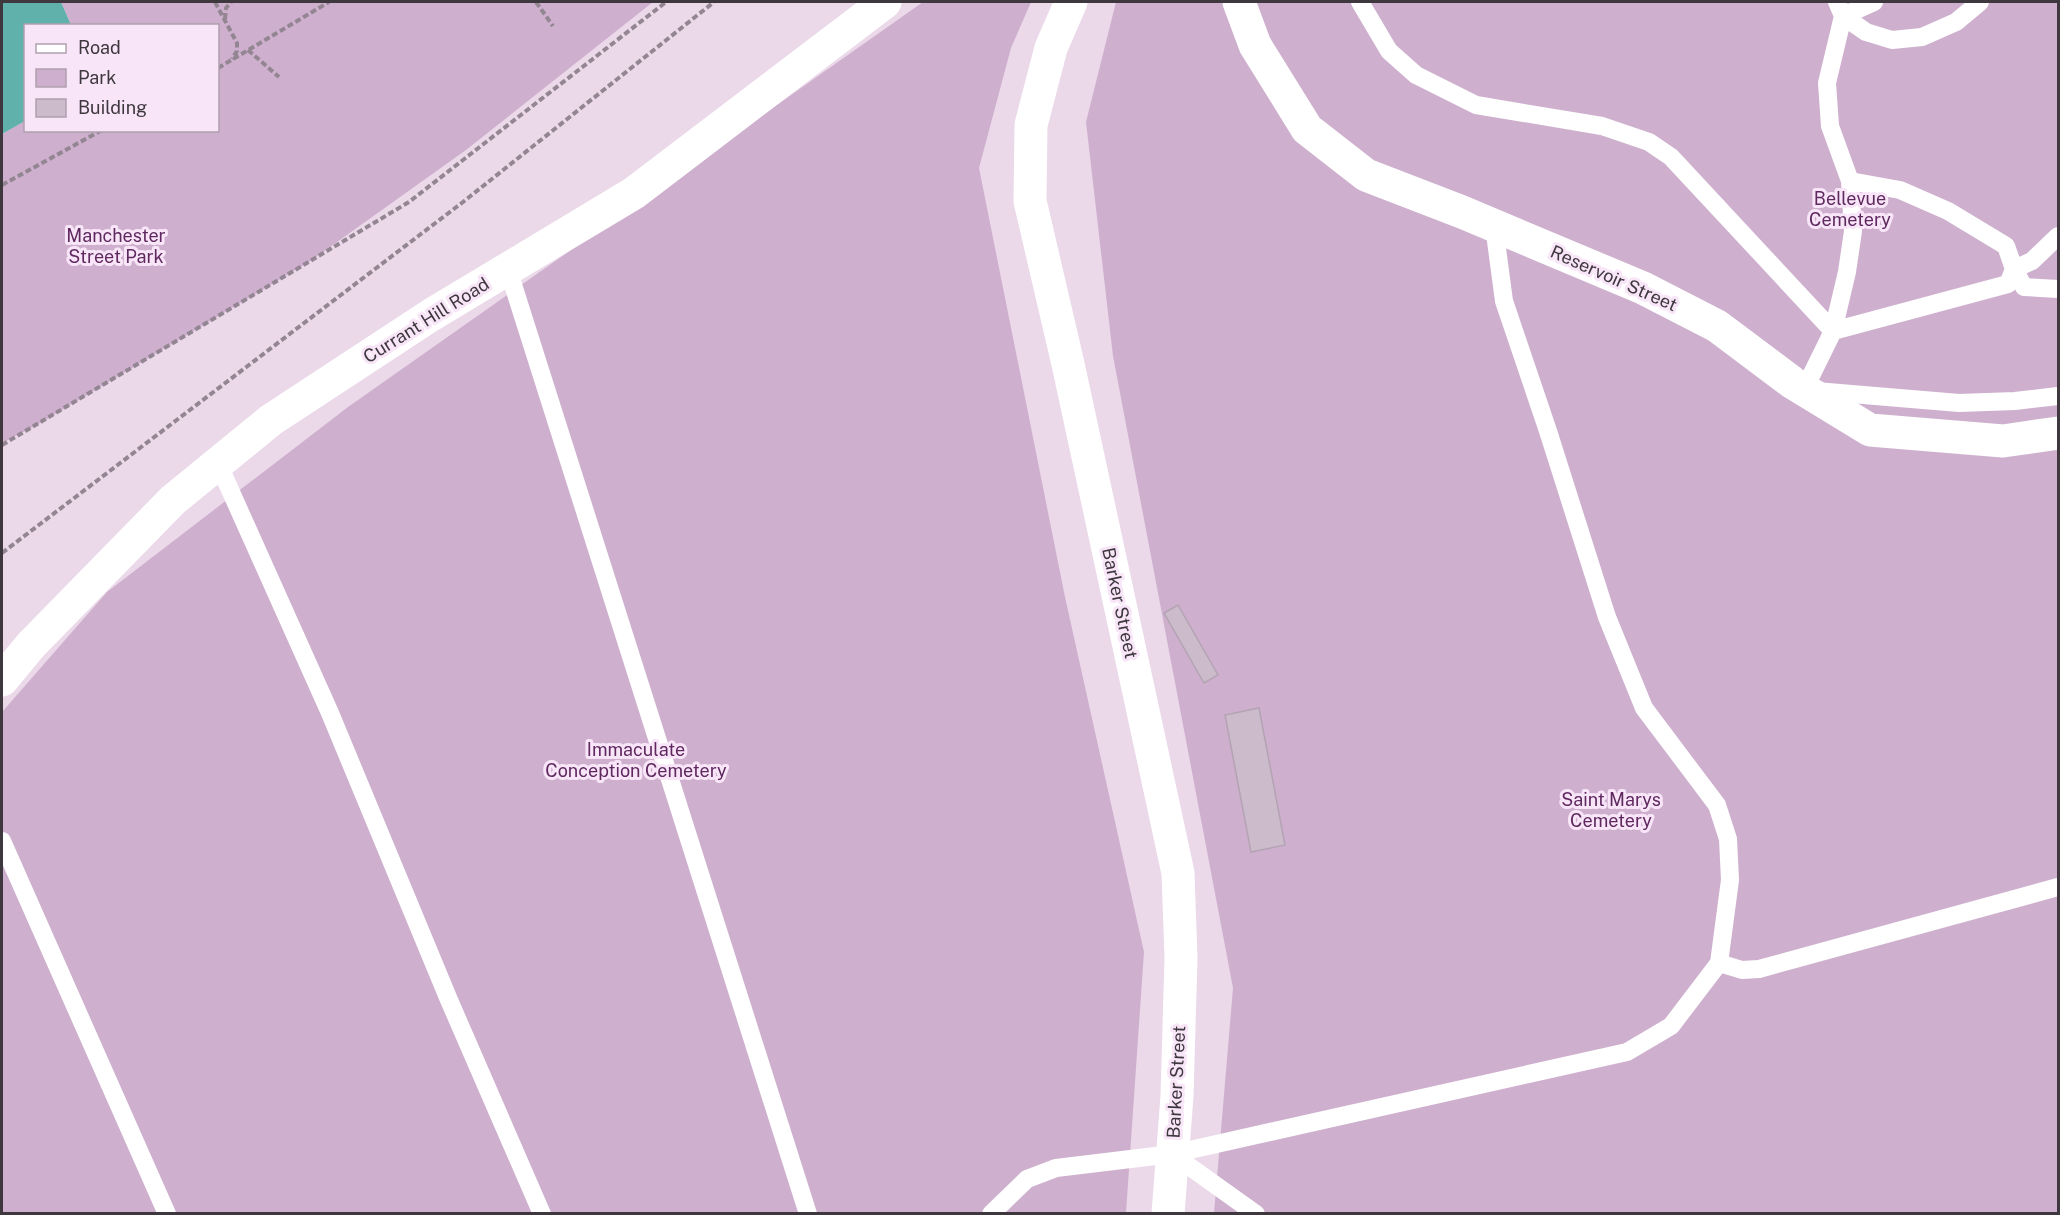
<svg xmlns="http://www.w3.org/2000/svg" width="2060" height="1215" font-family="'Public Sans',sans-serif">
	<rect width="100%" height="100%" fill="#ebd9ea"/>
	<!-- green -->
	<path fill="#ceb0ce" d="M 61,2 L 653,2 L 466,150 L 309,262 L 37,425 L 2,443 L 2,134 L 25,121 L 26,130 L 218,130 L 218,26 L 71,25 Z
		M 923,2 L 1031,2 L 1011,48 L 979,168 L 1065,597 L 1144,952 L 1126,1213 L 2,1214 L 2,712 L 107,592 L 348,407 Z
		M 1116,2 L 2058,2 L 2058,1213 L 1214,1213 L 1233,988 L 1113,356 L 1086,122 Z"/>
	<!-- water -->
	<path fill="#60b1ac" d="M 2,2 L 61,2 L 71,25 L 26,26 L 25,121 L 2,134 Z"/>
	<!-- building -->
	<path fill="#ccbbcb" stroke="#b4a3b3" stroke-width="1.5" d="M 1178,605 L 1218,675 L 1204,683 L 1164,613 Z
		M 1259,708 L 1285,845 L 1251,852 L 1225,715 Z"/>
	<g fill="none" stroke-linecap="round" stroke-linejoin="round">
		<!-- path -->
		<path stroke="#938692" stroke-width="4" stroke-dasharray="6 3" stroke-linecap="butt" d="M 215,2 L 237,43 L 237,51 L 232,59
			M 536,2 L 553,26
			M 225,19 L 226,8 L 231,2
			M 248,50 L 279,77
			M 218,68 L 329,2
			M 2,185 L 102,130
			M 2,445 L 409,202 L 666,2
			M 2,553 L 463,202 L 714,2"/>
		<!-- lane -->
		<path stroke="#fff" stroke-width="18" d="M 1360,2 L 1389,51 L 1416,75 L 1476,105 L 1602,126 L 1649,142 L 1671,157 L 1833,331 L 2008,284 L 2014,269 L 2024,287 L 2058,289
			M 1837,2 L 1843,16 L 1874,2
			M 1980,2 L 1956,22 L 1922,37 L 1892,40 L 1866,32 L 1843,16 L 1827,83 L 1830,126 L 1850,181 L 1853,231 L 1847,272 L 1833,331 L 1804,390 L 1959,403 L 2015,401 L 2058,396
			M 1850,181 L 1900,190 L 1948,211 L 2006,246 L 2014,269 L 2032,261 L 2058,236
			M 1494,226 L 1504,301 L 1548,431 L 1607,617 L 1644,708 L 1717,805 L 1728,839 L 1730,880 L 1719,963 L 1742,970 L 1759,969 L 2058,887
			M 508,269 L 808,1214
			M 218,463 L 330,713 L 449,1000 L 542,1214
			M 2,841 L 167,1214
			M 991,1214 L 1027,1179 L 1056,1168 L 1172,1154
			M 1256,1214 L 1172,1154 L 1627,1052 L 1671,1026 L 1719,963"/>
		<!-- street -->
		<path stroke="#fff" stroke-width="33" d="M 1239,2 L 1255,45 L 1307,129 L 1366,175 L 1462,212 L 1643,288 L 1717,326 L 1793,383 L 1870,430 L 2003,441 L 2058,433"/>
		<!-- secondary -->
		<path stroke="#fff" stroke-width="33" d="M 1071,2 L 1051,48 L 1031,125 L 1030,201 L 1068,364 L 1178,873 L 1181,958 L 1177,1096 L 1168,1214
			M 2,680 L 31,645 L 173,500 L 271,420 L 431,315 L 634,193 L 885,2"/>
	</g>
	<g text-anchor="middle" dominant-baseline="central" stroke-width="6" stroke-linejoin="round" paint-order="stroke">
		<!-- park labels -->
		<g font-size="18" fill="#5f2960" stroke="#f8e6f8">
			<text x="1850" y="198">Bellevue<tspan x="1850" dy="21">Cemetery</tspan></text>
			<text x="116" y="235">Manchester<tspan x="116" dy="21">Street Park</tspan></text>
			<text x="636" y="749">Immaculate<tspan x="636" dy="21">Conception Cemetery</tspan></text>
			<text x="1611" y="799">Saint Marys<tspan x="1611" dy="21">Cemetery</tspan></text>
		</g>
		<!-- street labels -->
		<g font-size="18" fill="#3e373e" stroke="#f8e6f8">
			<text transform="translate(1614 278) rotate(24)">Reservoir Street</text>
			<text transform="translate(426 320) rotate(-32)">Currant Hill Road</text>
			<text transform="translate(1120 603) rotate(78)">Barker Street</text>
			<text transform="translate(1176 1082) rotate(-87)">Barker Street</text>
		</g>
	</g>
	<!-- border -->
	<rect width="2060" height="1215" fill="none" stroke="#3e373e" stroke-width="6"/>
	<!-- legend -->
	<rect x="24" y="24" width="195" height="108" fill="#f8e6f8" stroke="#aea0ae" stroke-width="1.5"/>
	<rect x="36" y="44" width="30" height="9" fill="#ffffff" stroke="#aea0ae" stroke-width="1.5"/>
	<text x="78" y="54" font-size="18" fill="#3e373e">Road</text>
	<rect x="36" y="69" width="30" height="18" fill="#ceb0ce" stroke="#aea0ae" stroke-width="1.5"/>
	<text x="78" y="84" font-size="18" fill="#3e373e">Park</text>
	<rect x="36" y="99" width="30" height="18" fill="#ccbbcb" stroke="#aea0ae" stroke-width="1.5"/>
	<text x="78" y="114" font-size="18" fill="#3e373e">Building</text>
</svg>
